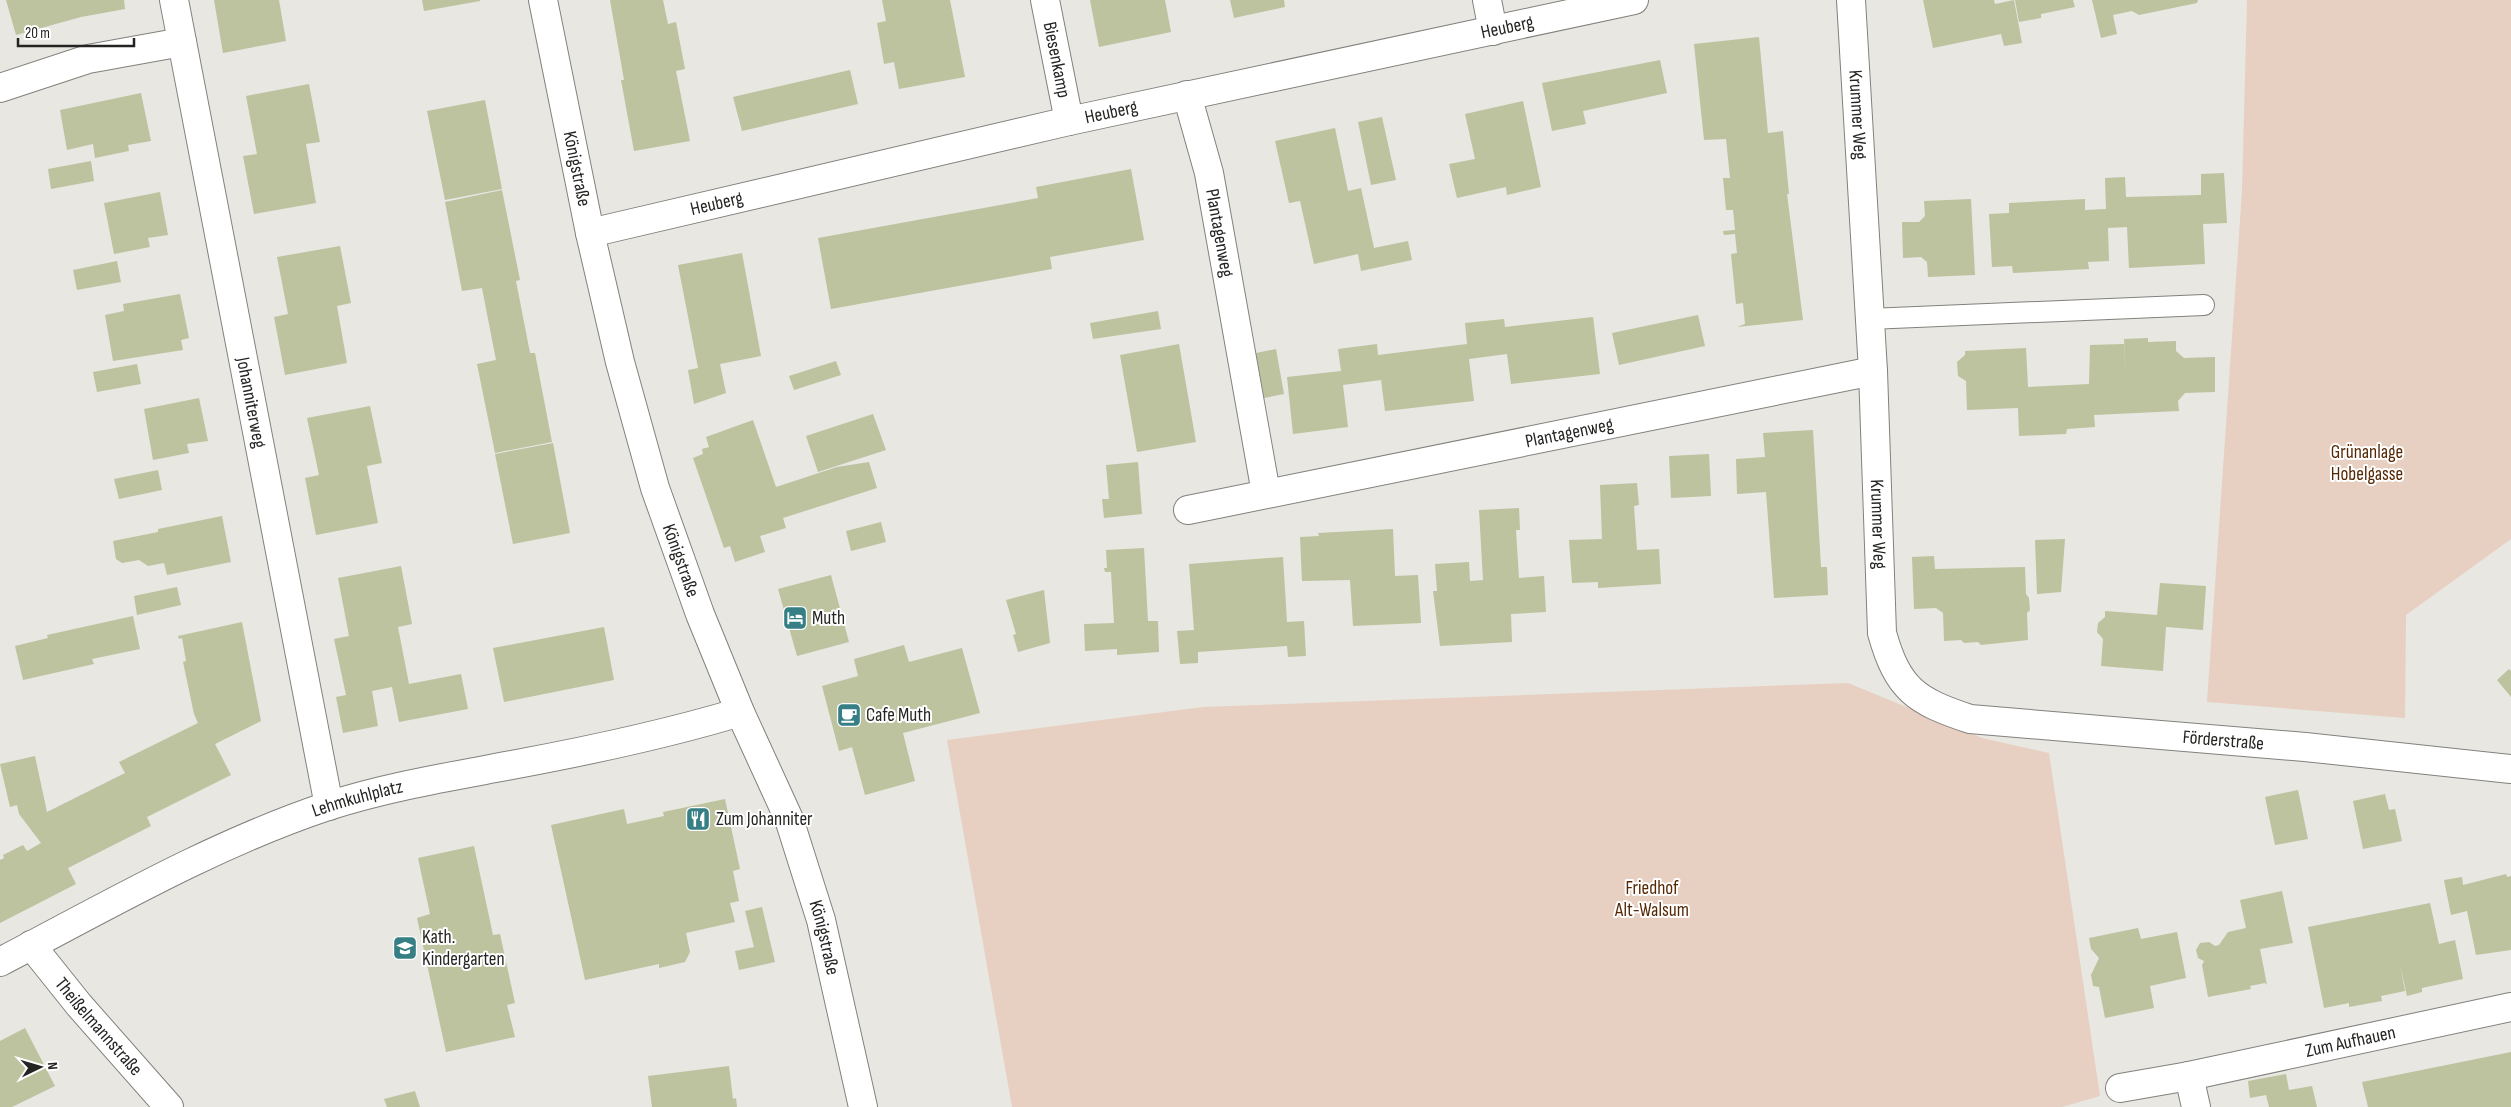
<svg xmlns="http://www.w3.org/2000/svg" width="2511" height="1107" font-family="'Sofia Sans Condensed',sans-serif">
	<rect width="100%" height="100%" fill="#e8e7e2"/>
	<!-- green -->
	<path fill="#e7d0c1" d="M 2247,0 L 2511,0 L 2511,539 L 2406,615 L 2405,718 L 2207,702 L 2242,191 Z
		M 1848,683 L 1982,738 L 2049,753 L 2100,1096 L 2062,1107 L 1012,1107 L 947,740 L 1203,707 Z"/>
	<!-- building -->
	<path fill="#bcc39e" d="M 6,0 L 124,0 L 125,9 L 81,17 L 16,35 Z
		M 214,0 L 279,0 L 286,41 L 223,53 Z
		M 422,0 L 480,0 L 480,1 L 424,11 Z
		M 610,0 L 663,0 L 668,24 L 676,22 L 685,69 L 676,71 L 690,141 L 634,151 L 621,80 L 624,80 Z
		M 882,0 L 950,0 L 965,77 L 899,89 L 894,62 L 884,64 L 877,23 L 886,21 Z
		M 1090,0 L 1165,0 L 1171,32 L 1099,47 Z
		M 1230,0 L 1284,0 L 1285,7 L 1234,18 Z
		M 1923,0 L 1994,0 L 1995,4 L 2014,0 L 2022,43 L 2004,46 L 2001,34 L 1933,48 Z
		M 2015,0 L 2073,0 L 2075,7 L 2041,14 L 2041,18 L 2019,22 Z
		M 2092,0 L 2198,0 L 2197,3 L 2139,15 L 2132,11 L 2113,15 L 2117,34 L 2101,38 Z
		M 1759,37 L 1768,133 L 1783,131 L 1789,194 L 1787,194 L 1803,320 L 1737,327 L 1745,324 L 1743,303 L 1736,304 L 1731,254 L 1737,253 L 1735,234 L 1724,235 L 1723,231 L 1735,230 L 1733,210 L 1726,210 L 1723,178 L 1730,178 L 1726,139 L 1704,140 L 1694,44 Z
		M 1660,60 L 1667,93 L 1583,111 L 1586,124 L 1552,131 L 1542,83 Z
		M 850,70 L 858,104 L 742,131 L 733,97 Z
		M 309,84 L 320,142 L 306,144 L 316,203 L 254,214 L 243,156 L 257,154 L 246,96 Z
		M 141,93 L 151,141 L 128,145 L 129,151 L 95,158 L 93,144 L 67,150 L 60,110 Z
		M 485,100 L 502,189 L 445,200 L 427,111 Z
		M 1523,101 L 1541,187 L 1507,195 L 1506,187 L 1457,198 L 1449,164 L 1475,159 L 1465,114 Z
		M 1382,117 L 1396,180 L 1371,185 L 1358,122 Z
		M 1335,128 L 1348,191 L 1361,188 L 1374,248 L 1408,241 L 1412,260 L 1361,271 L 1358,254 L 1314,264 L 1300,201 L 1289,203 L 1275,141 Z
		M 91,161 L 94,181 L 51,189 L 48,169 Z
		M 1131,169 L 1144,240 L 1050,257 L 1052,269 L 831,309 L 818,238 L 1038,198 L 1036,187 Z
		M 2224,173 L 2227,223 L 2203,224 L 2205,264 L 2129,268 L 2127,227 L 2108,228 L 2109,261 L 2088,262 L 2089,269 L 2013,273 L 2012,266 L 1992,267 L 1989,214 L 2009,213 L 2009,203 L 2085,199 L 2085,210 L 2106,209 L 2105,178 L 2125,177 L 2126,197 L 2164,196 L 2201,195 L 2201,174 Z
		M 502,190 L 520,280 L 516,281 L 530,353 L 535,353 L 552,442 L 495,453 L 477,364 L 496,360 L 482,288 L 462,291 L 445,202 Z
		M 160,192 L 168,235 L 148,238 L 150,247 L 114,254 L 104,203 Z
		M 1971,199 L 1975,275 L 1928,277 L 1927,262 L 1921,257 L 1903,258 L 1902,222 L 1919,222 L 1925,216 L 1924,201 Z
		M 340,246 L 351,303 L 337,306 L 347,363 L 285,375 L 274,317 L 288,314 L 277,257 Z
		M 742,253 L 761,356 L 720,364 L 726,393 L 694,404 L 688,370 L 698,368 L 678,265 Z
		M 117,261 L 121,282 L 77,290 L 73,270 Z
		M 180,294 L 189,338 L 181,340 L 183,350 L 113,361 L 105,315 L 124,311 L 123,304 Z
		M 1158,311 L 1161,329 L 1093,339 L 1090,323 Z
		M 1698,315 L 1705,346 L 1619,365 L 1612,333 Z
		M 1593,317 L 1600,374 L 1511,384 L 1507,354 L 1469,359 L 1474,401 L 1385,411 L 1381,380 L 1343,385 L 1348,427 L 1293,434 L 1287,377 L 1341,371 L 1338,349 L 1377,344 L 1378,355 L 1467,344 L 1465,323 L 1504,319 L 1505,327 Z
		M 2148,338 L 2148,342 L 2176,341 L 2176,351 L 2184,358 L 2215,357 L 2215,392 L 2185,393 L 2178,401 L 2179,411 L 2094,415 L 2095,427 L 2067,429 L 2066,434 L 2019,436 L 2018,408 L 1967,410 L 1966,381 L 1958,376 L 1957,362 L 1965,355 L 1965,351 L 2026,348 L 2028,387 L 2089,384 L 2090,345 L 2124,344 L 2126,378 L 2124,339 Z
		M 1179,344 L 1196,442 L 1137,452 L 1120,355 Z
		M 1276,349 L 1284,394 L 1264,398 L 1256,353 Z
		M 836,361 L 841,375 L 794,390 L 789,376 Z
		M 137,364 L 141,384 L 97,392 L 93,372 Z
		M 199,398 L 208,441 L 187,444 L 189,453 L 153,460 L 144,409 Z
		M 370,406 L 382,463 L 367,466 L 378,523 L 316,535 L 305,478 L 319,475 L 307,418 Z
		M 873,414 L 886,450 L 818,472 L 806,436 Z
		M 753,420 L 776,487 L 837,467 L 869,462 L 877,488 L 783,518 L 786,528 L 760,536 L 765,552 L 735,562 L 730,546 L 724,548 L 693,458 L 703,454 L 702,449 L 709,447 L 706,437 Z
		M 1813,430 L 1821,567 L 1827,567 L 1828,595 L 1774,598 L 1766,492 L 1737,494 L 1736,459 L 1765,457 L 1763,433 Z
		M 553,443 L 570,533 L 513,544 L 495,454 Z
		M 1709,454 L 1711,496 L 1671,498 L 1669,456 Z
		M 1138,462 L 1142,514 L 1104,518 L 1102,499 L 1109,499 L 1106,465 Z
		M 158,470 L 162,490 L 119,499 L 114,479 Z
		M 1637,483 L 1639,505 L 1634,506 L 1637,550 L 1659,549 L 1661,584 L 1598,588 L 1598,582 L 1572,583 L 1569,540 L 1602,539 L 1600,485 Z
		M 1519,508 L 1520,530 L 1516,530 L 1519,578 L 1544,576 L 1546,612 L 1511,614 L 1512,642 L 1440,646 L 1433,591 L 1437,591 L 1435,564 L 1469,562 L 1470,581 L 1483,580 L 1479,510 Z
		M 222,516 L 231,562 L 167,575 L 164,563 L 148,566 L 139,560 L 122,563 L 116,559 L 113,541 L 158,532 L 158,529 Z
		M 881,522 L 886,542 L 851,551 L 846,531 Z
		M 1393,529 L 1395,576 L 1418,575 L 1421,623 L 1353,626 L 1350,580 L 1302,581 L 1300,537 L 1319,536 L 1318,533 Z
		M 2065,539 L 2061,592 L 2037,594 L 2035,540 Z
		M 1144,548 L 1148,621 L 1158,621 L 1159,652 L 1117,655 L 1117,649 L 1085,651 L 1084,624 L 1114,623 L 1111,572 L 1105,572 L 1104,568 L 1107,568 L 1106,550 Z
		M 1934,556 L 1935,569 L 2025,567 L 2026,594 L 2029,598 L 2030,610 L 2027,613 L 2028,640 L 1981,645 L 1978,642 L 1964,643 L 1961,640 L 1944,641 L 1943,613 L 1936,608 L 1914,609 L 1912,557 Z
		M 1283,557 L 1287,622 L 1304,621 L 1306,656 L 1288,657 L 1287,646 L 1198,652 L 1198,663 L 1180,664 L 1177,631 L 1194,630 L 1189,564 Z
		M 401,566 L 412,624 L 398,627 L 409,684 L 461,674 L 468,709 L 399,722 L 392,687 L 372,691 L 378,726 L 343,733 L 336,697 L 346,695 L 334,639 L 349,636 L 338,578 Z
		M 831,575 L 849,642 L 797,656 L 778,589 Z
		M 2160,583 L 2206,586 L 2203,630 L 2166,627 L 2163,671 L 2101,666 L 2103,639 L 2097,632 L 2098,623 L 2105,617 L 2105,611 L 2157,615 Z
		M 177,587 L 181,605 L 137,615 L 134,596 Z
		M 1044,590 L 1050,643 L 1018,652 L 1013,635 L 1016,634 L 1006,600 Z
		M 133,616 L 140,649 L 92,659 L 94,664 L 23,680 L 15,646 L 48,638 L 47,635 Z
		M 242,622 L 261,721 L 215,744 L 231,775 L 147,817 L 151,826 L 68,868 L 76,884 L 0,923 L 0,860 L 4,858 L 3,855 L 23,845 L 27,851 L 41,843 L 19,814 L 17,805 L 10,807 L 0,764 L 35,756 L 47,812 L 125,773 L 119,762 L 198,723 L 194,714 L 183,662 L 186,661 L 182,638 L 179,639 L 178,636 Z
		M 604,627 L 614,680 L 504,702 L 493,648 Z
		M 904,645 L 909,662 L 962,648 L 980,713 L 903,733 L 915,781 L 865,795 L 852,747 L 839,751 L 822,686 L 858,676 L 854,659 Z
		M 2509,669 L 2511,671 L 2511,697 L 2497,680 Z
		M 2298,790 L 2308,839 L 2275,845 L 2265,797 Z
		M 2385,794 L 2389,810 L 2395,809 L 2402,841 L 2363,849 L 2353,801 Z
		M 725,799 L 740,869 L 733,871 L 739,901 L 730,903 L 735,922 L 686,933 L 690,952 L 685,962 L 659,968 L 659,964 L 585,980 L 551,825 L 624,809 L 627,824 L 664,816 L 663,812 Z
		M 474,846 L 493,935 L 500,934 L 515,1003 L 507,1005 L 515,1037 L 446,1052 L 417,918 L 430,914 L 418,858 Z
		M 2506,874 L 2507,877 L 2511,876 L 2511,950 L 2476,955 L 2467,911 L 2451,915 L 2444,880 L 2462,877 L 2463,885 Z
		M 2282,891 L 2293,943 L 2260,949 L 2267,985 L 2265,983 L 2250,986 L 2251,989 L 2208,997 L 2202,965 L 2204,961 L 2198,958 L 2196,950 L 2200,943 L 2209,942 L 2215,946 L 2219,945 L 2228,932 L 2246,928 L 2240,900 Z
		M 2430,903 L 2439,944 L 2455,940 L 2463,979 L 2422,988 L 2422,992 L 2407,996 L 2400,965 L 2405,991 L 2381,996 L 2382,1001 L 2349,1007 L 2349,1003 L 2324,1008 L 2308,927 Z
		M 762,907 L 775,962 L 739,970 L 735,951 L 754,947 L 745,911 Z
		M 2138,928 L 2141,939 L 2177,932 L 2186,978 L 2150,986 L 2154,1008 L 2105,1018 L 2099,987 L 2093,986 L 2091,975 L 2099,958 L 2091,949 L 2089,938 Z
		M 25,1028 L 55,1086 L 12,1107 L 0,1107 L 0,1041 Z
		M 2511,1052 L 2511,1107 L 2368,1107 L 2362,1082 Z
		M 729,1066 L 733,1099 L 736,1098 L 737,1107 L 652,1107 L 648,1076 Z
		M 2286,1074 L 2289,1090 L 2312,1086 L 2317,1107 L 2269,1107 L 2266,1095 L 2250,1098 L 2248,1081 Z
		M 415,1091 L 420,1107 L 387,1107 L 384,1099 Z"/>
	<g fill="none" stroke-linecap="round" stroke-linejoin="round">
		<defs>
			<path id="service" d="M 1869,319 L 2204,305"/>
			<g id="minor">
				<path id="s1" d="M 174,0 L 329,806"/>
				<path id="s2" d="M 1045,0 L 1069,121"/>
				<path d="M 1487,0 L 1493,31"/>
				<path id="s3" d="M 1851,0 L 1873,371 L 1882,633 C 1898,690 1916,701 1970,719 L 2305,747 L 2511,769"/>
				<path d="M 0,88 L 88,59 L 182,42"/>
				<path id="s4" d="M 1187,95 L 1209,173 L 1266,493"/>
				<path id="s5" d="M 590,233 L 1069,121 L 1634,0"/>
				<path id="s6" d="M 1188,510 L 1873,371"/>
				<path id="s7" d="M 31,945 L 79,1005 L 169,1107"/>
				<path id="s8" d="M 0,962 C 107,906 214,844 328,806 C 390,786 454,776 517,764 C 592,750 667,734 740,712"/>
				<path d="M 2189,1076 L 2196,1107"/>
				<path id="s9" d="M 2120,1088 L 2189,1076 L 2511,1007"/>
			</g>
			<g id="tertiary">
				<path id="s10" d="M 543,0 L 590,233 L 620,362 L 655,488 L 700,614 L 740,712 L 789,819 L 821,920 L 863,1107"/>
			</g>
		</defs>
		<!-- service casing -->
		<use href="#service" stroke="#82817d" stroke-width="22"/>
		<!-- minor casing -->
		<use href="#minor" stroke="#82817d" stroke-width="30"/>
		<!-- tertiary casing -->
		<use href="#tertiary" stroke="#82817d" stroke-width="30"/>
		<!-- service -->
		<use href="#service" stroke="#fff" stroke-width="20"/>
		<!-- minor -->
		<use href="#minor" stroke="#fff" stroke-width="28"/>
		<!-- tertiary -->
		<use href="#tertiary" stroke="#fff" stroke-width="28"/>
	</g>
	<!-- icons -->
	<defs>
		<symbol id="hotel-square" viewBox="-11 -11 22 22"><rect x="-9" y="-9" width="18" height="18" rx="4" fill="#367f84" stroke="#fff"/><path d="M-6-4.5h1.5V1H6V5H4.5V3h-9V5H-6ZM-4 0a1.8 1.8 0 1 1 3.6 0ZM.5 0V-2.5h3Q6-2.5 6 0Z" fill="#fff"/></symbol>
		<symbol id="cafe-square" viewBox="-11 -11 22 22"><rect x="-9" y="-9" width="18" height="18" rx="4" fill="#367f84" stroke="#fff"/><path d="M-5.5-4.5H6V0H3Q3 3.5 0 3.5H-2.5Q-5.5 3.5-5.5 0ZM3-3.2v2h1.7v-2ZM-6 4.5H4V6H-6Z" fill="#fff"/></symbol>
		<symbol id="restaurant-square" viewBox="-11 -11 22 22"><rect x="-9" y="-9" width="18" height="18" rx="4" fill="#367f84" stroke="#fff"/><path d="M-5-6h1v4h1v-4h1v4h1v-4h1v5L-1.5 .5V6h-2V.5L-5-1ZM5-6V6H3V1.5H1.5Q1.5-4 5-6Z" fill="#fff"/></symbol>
		<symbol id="school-square" viewBox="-11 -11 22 22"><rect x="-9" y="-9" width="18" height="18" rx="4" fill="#367f84" stroke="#fff"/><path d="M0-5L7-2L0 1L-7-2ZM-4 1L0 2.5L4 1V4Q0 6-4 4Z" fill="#fff"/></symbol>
	</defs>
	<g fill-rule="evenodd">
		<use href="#hotel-square" x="781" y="604" width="28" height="28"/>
		<use href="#cafe-square" x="835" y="701" width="28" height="28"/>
		<use href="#restaurant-square" x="684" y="805" width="28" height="28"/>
		<use href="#school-square" x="391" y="934" width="28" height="28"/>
	</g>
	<g text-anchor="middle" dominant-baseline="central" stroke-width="4" stroke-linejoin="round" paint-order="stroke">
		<!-- street labels -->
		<g font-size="19" fill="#242422" stroke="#fff">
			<text stroke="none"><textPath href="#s5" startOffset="940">Heuberg</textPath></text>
			<text stroke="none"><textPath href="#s2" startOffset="61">Biesenkamp</textPath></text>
			<text stroke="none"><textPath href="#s5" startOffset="535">Heuberg</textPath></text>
			<text stroke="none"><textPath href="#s3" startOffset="115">Krummer Weg</textPath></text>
			<text stroke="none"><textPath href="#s10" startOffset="172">Königstraße</textPath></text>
			<text stroke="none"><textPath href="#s5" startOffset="130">Heuberg</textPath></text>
			<text stroke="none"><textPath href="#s4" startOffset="142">Plantagenweg</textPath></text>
			<text stroke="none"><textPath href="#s1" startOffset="410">Johanniterweg</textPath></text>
			<text stroke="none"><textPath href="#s6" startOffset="389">Plantagenweg</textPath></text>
			<text stroke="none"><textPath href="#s3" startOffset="525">Krummer Weg</textPath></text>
			<text stroke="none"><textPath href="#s10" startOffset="578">Königstraße</textPath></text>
			<text stroke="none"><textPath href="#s3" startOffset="1019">Förderstraße</textPath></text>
			<text stroke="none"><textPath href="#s8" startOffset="394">Lehmkuhlplatz</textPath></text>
			<text stroke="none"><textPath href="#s10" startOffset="982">Königstraße</textPath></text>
			<text stroke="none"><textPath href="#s7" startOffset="106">Theißelmannstraße</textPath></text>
			<text stroke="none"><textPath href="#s9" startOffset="235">Zum Aufhauen</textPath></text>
		</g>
		<!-- park labels -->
		<g font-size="19" fill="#552703" stroke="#fff">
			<text x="2367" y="452">Grünanlage<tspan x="2367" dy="22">Hobelgasse</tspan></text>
			<text x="1652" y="888">Friedhof<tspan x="1652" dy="22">Alt-Walsum</tspan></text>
		</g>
		<!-- poi labels -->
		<g font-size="19" fill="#242422" stroke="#fff" text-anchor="start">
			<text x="812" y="618">Muth</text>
			<text x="866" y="715">Cafe Muth</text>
			<text x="716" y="819">Zum Johanniter</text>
			<text x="422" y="937">Kath.<tspan x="422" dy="22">Kindergarten</tspan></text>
		</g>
	</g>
	<!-- north arrow -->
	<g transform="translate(40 1067) rotate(85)" stroke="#ffffff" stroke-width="4" paint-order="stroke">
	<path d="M0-4L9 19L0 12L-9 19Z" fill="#242422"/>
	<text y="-8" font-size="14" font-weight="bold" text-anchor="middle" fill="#242422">N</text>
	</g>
	<!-- scale -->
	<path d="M18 38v8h116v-8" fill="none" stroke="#242422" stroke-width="2.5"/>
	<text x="25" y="38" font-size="15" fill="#242422" stroke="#ffffff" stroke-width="4" paint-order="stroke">20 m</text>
</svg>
